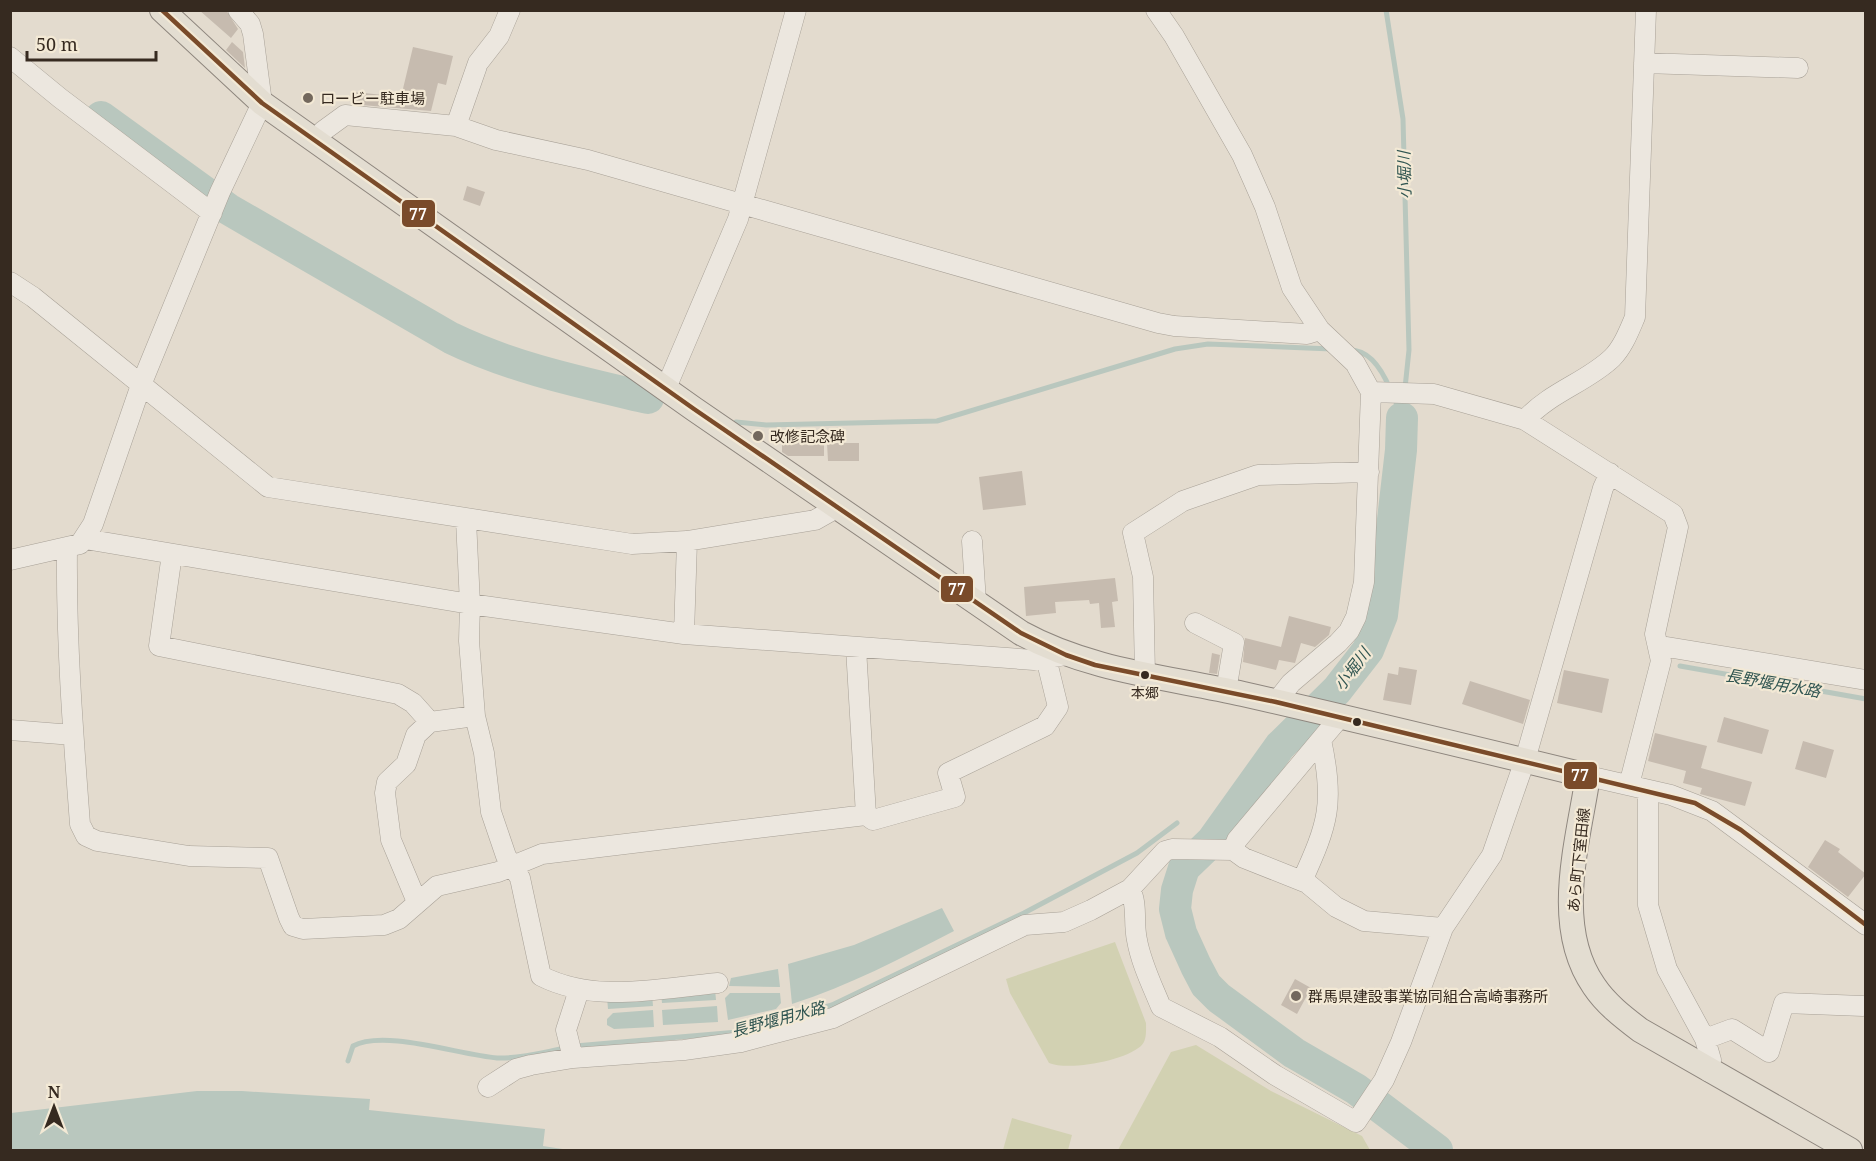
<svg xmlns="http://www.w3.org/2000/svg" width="1876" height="1161" font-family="'Noto Serif','Noto Sans JP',serif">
	<rect width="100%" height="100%" fill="#e3dbce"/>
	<!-- green -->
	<path fill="#d2d1b2" d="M 1115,942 L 1146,1023 C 1146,1031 1147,1040 1141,1046 C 1124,1061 1069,1071 1049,1063 L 1010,993 L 1006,979 Z
		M 1196,1045 L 1271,1091 L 1362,1136 L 1370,1150 L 1118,1150 L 1171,1052 Z
		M 1012,1118 L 1072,1135 L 1068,1150 L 1003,1150 Z"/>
	<!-- water -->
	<path fill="#b9c7be" d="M 942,908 L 954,931 C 901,958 849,986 792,1004 L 788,964 L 854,945 Z
		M 778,969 L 780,987 L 729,986 L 731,978 Z
		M 715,989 L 716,1000 L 662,1003 L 661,993 Z
		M 730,993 L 780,993 L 781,1003 L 776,1009 L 728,1020 L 725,998 Z
		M 652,994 L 653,1006 L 608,1009 L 607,997 Z
		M 717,1006 L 718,1022 L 663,1025 L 662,1010 Z
		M 653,1010 L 654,1027 L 614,1029 L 607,1025 L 607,1019 L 613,1013 Z
		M 197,1091 L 242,1091 L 370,1099 L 369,1110 L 545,1129 L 543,1146 L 569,1150 L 11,1150 L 11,1113 Z"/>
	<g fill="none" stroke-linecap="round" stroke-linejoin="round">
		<!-- stream -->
		<path stroke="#b9c7be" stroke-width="5" d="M 1386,10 L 1403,119 L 1409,350 L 1405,388
			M 1350,350 C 1370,350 1383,372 1390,389
			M 1394,397 L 1402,418
			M 736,422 L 766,425 L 937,421 L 1175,349 L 1208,344 L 1332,349
			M 1680,666 L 1866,699
			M 575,1046 L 738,1032 L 832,1005 L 1024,913 L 1137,853 L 1177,823
			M 348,1061 L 353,1046 C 384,1029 460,1055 497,1058 C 520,1059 544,1052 566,1048"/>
		<!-- river -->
		<path stroke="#b9c7be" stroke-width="32" d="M 101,117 L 228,209 L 451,338 C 513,368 580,382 648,398
			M 1402,418 L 1401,450 L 1382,615 L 1368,650 L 1337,690 L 1280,746 L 1212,841 L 1184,868 L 1177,890 L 1175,909 L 1181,933 L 1196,966 L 1206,985 L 1219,998 L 1294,1053 L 1356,1089 L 1437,1150"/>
	</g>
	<!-- building -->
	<path fill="#c6bbaf" d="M 199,10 L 226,10 L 238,29 L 231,38 Z
		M 232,42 L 243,52 L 245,68 L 226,50 Z
		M 413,47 L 453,56 L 446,85 L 438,83 L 431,111 L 362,105 L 354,100 L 355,92 L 401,97 Z
		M 467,186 L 485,192 L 480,206 L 463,200 Z
		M 824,436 L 824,456 L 788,456 L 782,452 L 782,437 Z
		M 827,443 L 859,443 L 859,461 L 828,461 Z
		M 1022,471 L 1026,505 L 983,510 L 979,477 Z
		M 1115,578 L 1118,601 L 1112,602 L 1115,627 L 1101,628 L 1099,603 L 1090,604 L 1089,600 L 1055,602 L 1056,613 L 1026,616 L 1024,587 Z
		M 1289,616 L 1331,627 L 1329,635 L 1315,647 L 1301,643 L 1295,663 L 1279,660 L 1276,670 L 1243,662 L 1245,638 L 1281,647 Z
		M 1212,653 L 1220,655 L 1217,674 L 1209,673 Z
		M 1399,667 L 1417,670 L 1411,705 L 1383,700 L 1388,673 L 1398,675 Z
		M 1564,670 L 1609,679 L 1602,713 L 1557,703 Z
		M 1470,681 L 1530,700 L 1523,724 L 1462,704 Z
		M 1724,717 L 1769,730 L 1762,754 L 1717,742 Z
		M 1655,733 L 1707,746 L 1701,768 L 1752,782 L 1745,806 L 1700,794 L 1702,788 L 1683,783 L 1686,771 L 1648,761 Z
		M 1803,741 L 1834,750 L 1826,778 L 1795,769 Z
		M 1825,840 L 1840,849 L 1838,852 L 1866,874 L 1848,897 L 1808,867 Z
		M 1295,979 L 1311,988 L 1297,1014 L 1281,1005 Z"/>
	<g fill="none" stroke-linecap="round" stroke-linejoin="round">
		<defs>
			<path id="minor" d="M 1156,10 L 1174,36 L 1242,155 L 1265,207 L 1292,288 L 1320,330 L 1355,363 L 1371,392 L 1364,582 L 1356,617 L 1349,631 L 1338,643 L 1291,683 L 1276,702
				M 10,57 L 60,98 L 212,213
				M 1644,63 L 1798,68
				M 456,126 L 478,63 L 499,36 L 510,10
				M 317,142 L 323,131 L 345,115 L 456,126 L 496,140 L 588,160 L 1158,323 L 1174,326 L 1307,334 L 1320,330
				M 10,282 L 33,297 L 268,487 L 632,544 L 687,541 L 815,520 L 838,507
				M 666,388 L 738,219 L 796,10
				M 1371,392 L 1434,394 L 1525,420 L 1673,514 L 1678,527 L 1655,634 L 1661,661 L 1629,785
				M 1525,420 C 1550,392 1587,382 1612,358 C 1623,347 1629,331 1635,317 L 1646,10
				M 466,520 L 470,604 L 469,641 L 475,716 L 484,753 L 491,812 L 506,856 L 520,878 L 541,976 C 596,1004 660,988 718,983
				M 85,539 L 470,604 L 684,634 L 1034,660 L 1066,655
				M 972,541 L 976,602
				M 67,549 C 66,641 73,732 80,824 L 86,836 L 97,841 L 189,856 L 268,858 L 289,918 L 293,926 L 303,929 L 384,925 L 399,919 L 437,886 L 498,872 L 542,854 L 866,815 L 856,648
				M 172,554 L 159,646 L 398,694 L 413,703 L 430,722 L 475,716
				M 10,560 L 80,544 L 93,524 L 141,385 L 220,192 L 262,103 L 253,34 L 250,24 L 238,10
				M 1195,623 L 1234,643 L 1226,691
				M 684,634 L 687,541
				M 1659,651 L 1667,647 L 1866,680
				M 1145,675 L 1143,577 L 1133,533 L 1183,501 L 1258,475 L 1369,472
				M 10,730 L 73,735
				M 1588,776 L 1671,795 L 1712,811 L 1866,925
				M 1648,790 L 1648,905 L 1667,969 L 1705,1039 L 1711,1060 L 1709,1072
				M 866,815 L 873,820 L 955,797 L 948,773 L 1045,726 L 1058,707 L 1046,658
				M 1233,850 L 1237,840 L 1340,717
				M 1302,881 C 1328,824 1335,803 1321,740
				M 1130,889 C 1138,904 1133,923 1137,940 C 1141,963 1152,985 1161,1007 L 1220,1037 L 1275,1075 L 1356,1122 L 1384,1080 L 1401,1042 L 1443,928 L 1492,855 L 1525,760 L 1603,488 L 1610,473
				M 417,902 L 391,840 L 385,793 L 387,782 L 406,764 L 416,735 L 430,722
				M 1705,1039 L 1732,1029 L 1769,1052 L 1784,1003 L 1863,1006
				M 573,1058 L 566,1030 L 579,990
				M 488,1087 L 516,1069 L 531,1065 L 573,1058 L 684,1050 L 741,1042 L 833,1018 L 1025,925 L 1064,922 L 1091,910 L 1130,889 L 1165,851 L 1172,849 L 1233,850 L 1244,858 L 1307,883 L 1336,907 L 1364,921 L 1443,928"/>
			<path id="major" d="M 162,10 L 262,103 L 694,409 L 1021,633 C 1090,671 1167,677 1243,694 C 1358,720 1473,748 1588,776 C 1578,842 1552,926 1594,986 C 1606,1004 1623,1017 1640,1030 L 1850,1150"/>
		</defs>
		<!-- minor casing -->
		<use href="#minor" stroke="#a8a197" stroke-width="21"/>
		<!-- major casing -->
		<use href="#major" stroke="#8e867e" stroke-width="26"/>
		<!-- minor -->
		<use href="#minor" stroke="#ece7df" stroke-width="20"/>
		<!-- major -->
		<use href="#major" stroke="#e3ddd1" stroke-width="24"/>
		<defs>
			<path id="bus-1" d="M 162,10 L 262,103 L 694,409 L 1021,633 L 1066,655 L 1095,665 L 1276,702 L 1695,803 L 1741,830 L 1866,925"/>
		</defs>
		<!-- bus-1 casing -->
		<use href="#bus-1" stroke="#f3e9d5" stroke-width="9"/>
		<!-- bus-1 -->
		<use href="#bus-1" stroke="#7a4b2a" stroke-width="4.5"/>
	</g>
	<!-- markers -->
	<g fill="#73685d" stroke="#f3e9d5" stroke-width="2">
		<circle cx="308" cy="98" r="6"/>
		<circle cx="758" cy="436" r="6"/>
		<circle cx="1296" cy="996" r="6"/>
	</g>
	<g fill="#362a20" stroke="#f3e9d5" stroke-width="2">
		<circle cx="1145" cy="675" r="5"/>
		<circle cx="1357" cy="722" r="5"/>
	</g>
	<g text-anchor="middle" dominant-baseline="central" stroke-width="4.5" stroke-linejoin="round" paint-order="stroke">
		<!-- bus labels -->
		<g font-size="14" fill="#362a20" stroke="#f3e9d5">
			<text x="1145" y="692">本郷</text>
		</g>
		<!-- poi labels -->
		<g font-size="15" fill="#362a20" stroke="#f3e9d5" text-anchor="start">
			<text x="320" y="98">ロービー駐車場</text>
			<text x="770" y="436">改修記念碑</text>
			<text x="1308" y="996">群馬県建設事業協同組合高崎事務所</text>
		</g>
		<!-- street labels -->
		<g font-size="15" fill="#362a20" stroke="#f3e9d5">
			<text transform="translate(1578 860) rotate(-84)">あら町下室田線</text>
		</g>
		<!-- water labels -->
		<g font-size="16" font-style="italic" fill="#305551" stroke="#f3e9d5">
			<text transform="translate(1404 175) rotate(-91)">小堀川</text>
			<text transform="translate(1352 669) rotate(-53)">小堀川</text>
			<text transform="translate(1773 683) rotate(10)">長野堰用水路</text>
			<text transform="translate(778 1019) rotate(-15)">長野堰用水路</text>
		</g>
	</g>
	<g stroke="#f3e9d5" stroke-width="2">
		<rect x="401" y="199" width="35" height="29" rx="6" fill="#7a4b2a"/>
		<rect x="940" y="575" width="34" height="28" rx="6" fill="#7a4b2a"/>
		<rect x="1563" y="761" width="35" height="29" rx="6" fill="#7a4b2a"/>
	</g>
	<g font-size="16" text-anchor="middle" font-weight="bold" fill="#fff">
		<text x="418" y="220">77</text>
		<text x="957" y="595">77</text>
		<text x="1580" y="781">77</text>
	</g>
	<!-- border -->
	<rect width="1876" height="1161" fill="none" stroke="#362a20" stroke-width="24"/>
	<!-- north arrow -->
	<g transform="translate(54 1107)" stroke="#f3e9d5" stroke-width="4.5" paint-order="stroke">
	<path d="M0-4.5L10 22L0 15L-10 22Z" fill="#362a20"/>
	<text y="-9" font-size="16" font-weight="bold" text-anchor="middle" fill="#362a20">N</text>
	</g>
	<!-- scale -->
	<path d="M27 51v9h129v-9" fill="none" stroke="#362a20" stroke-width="3"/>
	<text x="36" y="51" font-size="18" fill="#362a20" stroke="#f3e9d5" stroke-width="4.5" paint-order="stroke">50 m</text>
</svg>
